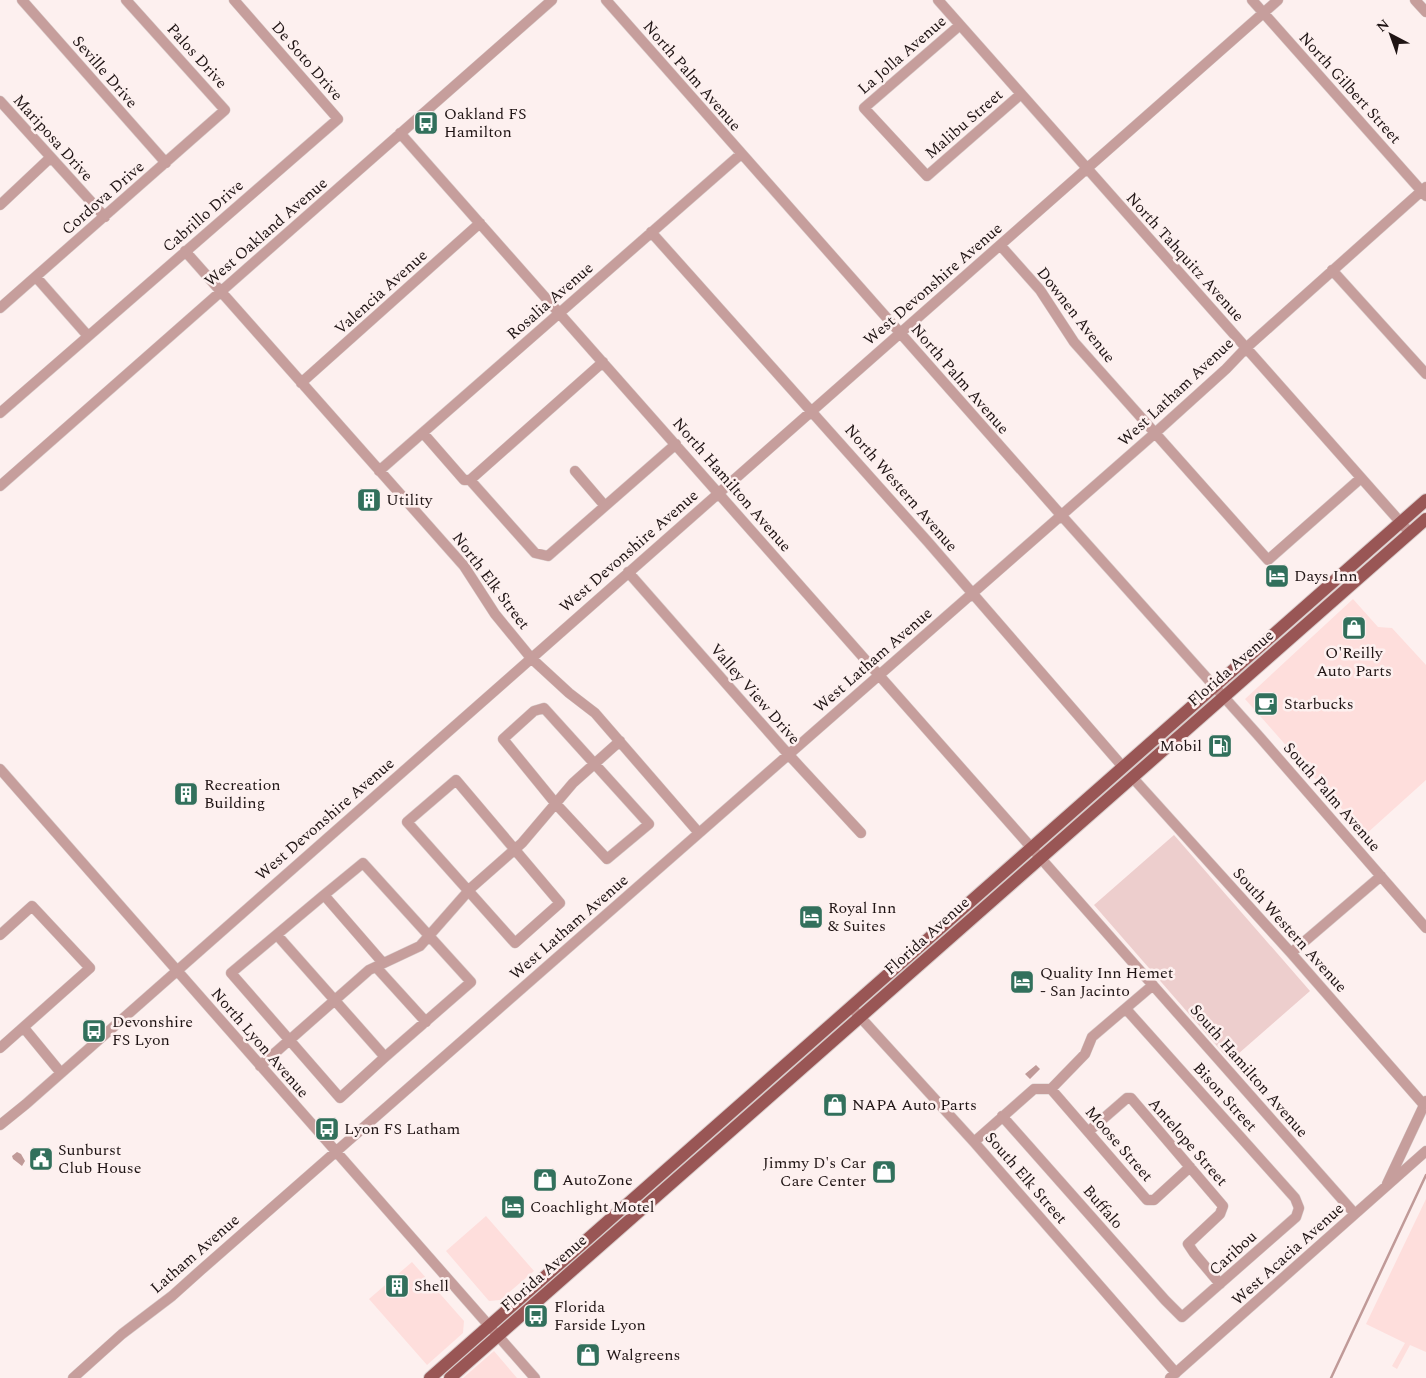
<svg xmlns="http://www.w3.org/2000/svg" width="1426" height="1378" font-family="Spectral,serif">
	<rect width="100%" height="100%" fill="#fdf0ef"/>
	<!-- built -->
	<path fill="#fededc" d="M 1353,599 L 1378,627 L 1392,628 L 1426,665 L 1426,780 L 1365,835 L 1245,699 Z
		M 1426,1199 L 1426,1352 L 1410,1345 L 1397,1369 L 1392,1366 L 1405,1343 L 1366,1324 Z
		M 486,1216 L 534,1271 L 500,1300 L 489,1301 L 446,1251 Z
		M 412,1262 L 464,1321 L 463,1333 L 427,1365 L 369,1299 Z
		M 494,1351 L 517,1378 L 463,1378 Z"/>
	<!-- green -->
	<path fill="#edcecd" d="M 1174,835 L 1310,991 L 1230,1061 L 1094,905 Z"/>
	<!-- water -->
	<path fill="#c09a98" d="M 1036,1065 L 1040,1069 L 1030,1079 L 1025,1074 Z
		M 17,1152 L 21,1154 L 25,1161 L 22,1166 L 13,1159 L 12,1156 Z"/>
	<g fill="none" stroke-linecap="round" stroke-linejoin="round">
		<!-- stream -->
		<path stroke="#c09a98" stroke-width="2.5" d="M 1331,1378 L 1426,1175"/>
		<defs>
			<path id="minor" d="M 22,0 L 166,163
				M 606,0 L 1061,515 L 1257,734 L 1426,928
				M 938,0 L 1410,533
				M 1252,0 L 1426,196
				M 1415,0 L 1426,12
				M 960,25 L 864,108 L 927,176 L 1021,94
				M 0,101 L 105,217
				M 400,133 L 1355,1214
				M 0,205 L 50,158
				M 651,232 L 928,542 L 1123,767
				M 1000,245 L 1040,290 L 1074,342 L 1268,560 L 1361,478
				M 185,251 L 464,566 L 495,614 L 531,658 L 569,693 L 595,713 L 699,833
				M 1332,270 L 1426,374
				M 36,277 L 88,336
				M 0,308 L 225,110 L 126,0
				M 301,383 L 480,223
				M 0,413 L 338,119 L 234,0
				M 423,433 L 464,480 L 470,480 L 535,553 L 548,556 L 676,444
				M 379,471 L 741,154
				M 575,471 L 605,506
				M 470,480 L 603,362
				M 0,486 L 552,0
				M 628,572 L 788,754 L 861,833
				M 544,708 L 649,824 L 607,859 L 556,804 L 503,739 L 534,711 Z
				M 0,769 L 535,1378
				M 1132,777 L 1291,953 L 1424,1105
				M 456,780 L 560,903 L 515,943 L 407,822 Z
				M 0,935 L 32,906 L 90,968 L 0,1048
				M 277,935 L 385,1057 L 340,1098 L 231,973 L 324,895
				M 1291,953 L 1381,876
				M 383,963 L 324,895 L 363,863 L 471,982 L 385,1057
				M 376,967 L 426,1022
				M 851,1007 L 974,1142 L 1176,1373
				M 24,1028 L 61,1073
				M 260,1066 L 369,970 L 420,946 L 471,888 L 522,843 L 573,783 L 620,741
				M 1051,1089 L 1147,1200 L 1154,1200 L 1190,1167
				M 1002,1116 L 1165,1300 L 1182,1317 L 1296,1217 L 1299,1208 L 1295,1198 L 1126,1009
				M 0,1125 L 26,1104 L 1278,0
				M 1089,1131 L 1127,1098 L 1131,1098 L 1223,1206 L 1220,1214 L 1188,1244 L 1194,1253 L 1220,1284
				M 974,1142 L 1034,1089 L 1051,1089 L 1085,1054 L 1092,1037 L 1153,985
				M 1387,1184 L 1426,1101
				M 73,1378 L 122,1334 L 172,1296 L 201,1270 L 1154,434 L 1226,369 L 1246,348 L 1426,187
				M 1170,1378 L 1426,1151"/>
			<path id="major" d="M 430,1378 L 1426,500
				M 450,1378 L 1426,519"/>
		</defs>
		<!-- minor casing -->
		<use href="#minor" stroke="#d9cdcc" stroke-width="11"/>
		<!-- major casing -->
		<use href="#major" stroke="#d9cdcc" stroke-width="14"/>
		<!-- minor -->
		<use href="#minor" stroke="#c69e9c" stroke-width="10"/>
		<!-- major -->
		<use href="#major" stroke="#995655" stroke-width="12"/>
	</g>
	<!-- icons -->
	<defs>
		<symbol id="bus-square" viewBox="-11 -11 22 22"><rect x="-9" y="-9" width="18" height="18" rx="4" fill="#32705c" stroke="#fdf0ef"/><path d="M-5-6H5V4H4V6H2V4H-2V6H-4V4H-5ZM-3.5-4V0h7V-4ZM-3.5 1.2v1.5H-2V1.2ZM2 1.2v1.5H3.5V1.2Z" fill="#fff"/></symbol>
		<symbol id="building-square" viewBox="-11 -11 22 22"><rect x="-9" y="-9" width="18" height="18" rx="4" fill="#32705c" stroke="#fdf0ef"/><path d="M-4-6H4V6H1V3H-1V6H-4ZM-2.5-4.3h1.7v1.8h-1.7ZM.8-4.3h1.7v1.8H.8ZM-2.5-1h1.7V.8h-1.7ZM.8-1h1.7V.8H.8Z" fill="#fff"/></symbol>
		<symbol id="hotel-square" viewBox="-11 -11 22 22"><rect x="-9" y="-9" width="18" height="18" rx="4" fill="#32705c" stroke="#fdf0ef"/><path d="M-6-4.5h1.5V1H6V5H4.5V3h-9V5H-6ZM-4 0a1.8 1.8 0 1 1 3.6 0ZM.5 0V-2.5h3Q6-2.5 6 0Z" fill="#fff"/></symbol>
		<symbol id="shop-square" viewBox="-11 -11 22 22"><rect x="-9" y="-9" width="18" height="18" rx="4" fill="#32705c" stroke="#fdf0ef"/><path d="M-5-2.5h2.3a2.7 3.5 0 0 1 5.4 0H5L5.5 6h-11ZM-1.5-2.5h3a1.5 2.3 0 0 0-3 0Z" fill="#fff"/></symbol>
		<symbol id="cafe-square" viewBox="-11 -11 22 22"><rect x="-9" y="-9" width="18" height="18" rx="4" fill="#32705c" stroke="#fdf0ef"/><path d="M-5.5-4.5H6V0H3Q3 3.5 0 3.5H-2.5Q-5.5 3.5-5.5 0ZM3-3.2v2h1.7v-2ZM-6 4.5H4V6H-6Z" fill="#fff"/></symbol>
		<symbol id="fuel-square" viewBox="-11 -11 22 22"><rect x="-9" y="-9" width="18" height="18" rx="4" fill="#32705c" stroke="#fdf0ef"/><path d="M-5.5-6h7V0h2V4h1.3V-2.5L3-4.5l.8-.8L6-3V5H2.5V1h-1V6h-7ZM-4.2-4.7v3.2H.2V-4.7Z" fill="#fff"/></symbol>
		<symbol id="civic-square" viewBox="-11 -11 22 22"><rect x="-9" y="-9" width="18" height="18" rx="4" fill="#32705c" stroke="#fdf0ef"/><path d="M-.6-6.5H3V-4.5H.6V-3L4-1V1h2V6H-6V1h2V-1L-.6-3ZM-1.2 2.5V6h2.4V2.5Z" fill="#fff"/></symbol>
	</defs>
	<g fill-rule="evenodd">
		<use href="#bus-square" x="412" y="109" width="28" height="28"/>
		<use href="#building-square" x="355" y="486" width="28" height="28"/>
		<use href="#hotel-square" x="1263" y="562" width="28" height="28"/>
		<use href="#shop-square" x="1340" y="614" width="28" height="28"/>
		<use href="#cafe-square" x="1252" y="690" width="28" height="28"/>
		<use href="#fuel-square" x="1206" y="732" width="28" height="28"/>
		<use href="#building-square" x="172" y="780" width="28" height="28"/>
		<use href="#hotel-square" x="797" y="903" width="28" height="28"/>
		<use href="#hotel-square" x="1008" y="968" width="28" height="28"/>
		<use href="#bus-square" x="80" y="1017" width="28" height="28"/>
		<use href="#shop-square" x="821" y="1091" width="28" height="28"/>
		<use href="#bus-square" x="313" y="1115" width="28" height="28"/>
		<use href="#civic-square" x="27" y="1145" width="28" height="28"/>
		<use href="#shop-square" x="870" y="1158" width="28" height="28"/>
		<use href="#shop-square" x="531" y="1166" width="28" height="28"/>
		<use href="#hotel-square" x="499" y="1193" width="28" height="28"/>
		<use href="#building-square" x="383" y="1272" width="28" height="28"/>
		<use href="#bus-square" x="522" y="1302" width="28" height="28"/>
		<use href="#shop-square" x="574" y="1341" width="28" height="28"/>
	</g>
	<g text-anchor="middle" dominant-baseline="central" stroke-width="5" stroke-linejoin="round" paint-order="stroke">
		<!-- street labels -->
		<g font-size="16" fill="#1f1414" stroke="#fdf0ef">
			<text transform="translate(902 55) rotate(-41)">La Jolla Avenue</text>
			<text transform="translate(197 56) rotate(48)">Palos Drive</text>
			<text transform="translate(307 61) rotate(49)">De Soto Drive</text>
			<text transform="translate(105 72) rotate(49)">Seville Drive</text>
			<text transform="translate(692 76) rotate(49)">North Palm Avenue</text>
			<text transform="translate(1350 88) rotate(48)">North Gilbert Street</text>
			<text transform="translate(964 124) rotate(-41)">Malibu Street</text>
			<text transform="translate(53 138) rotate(48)">Mariposa Drive</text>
			<text transform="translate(103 198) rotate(-41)">Cordova Drive</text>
			<text transform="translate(203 216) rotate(-41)">Cabrillo Drive</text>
			<text transform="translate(266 232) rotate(-41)">West Oakland Avenue</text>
			<text transform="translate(1185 257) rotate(48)">North Tahquitz Avenue</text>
			<text transform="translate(933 284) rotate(-41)">West Devonshire Avenue</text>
			<text transform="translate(381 292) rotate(-42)">Valencia Avenue</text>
			<text transform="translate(550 301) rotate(-41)">Rosalia Avenue</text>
			<text transform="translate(1076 315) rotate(52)">Downen Avenue</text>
			<text transform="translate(960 379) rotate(49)">North Palm Avenue</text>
			<text transform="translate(1176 392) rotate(-43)">West Latham Avenue</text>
			<text transform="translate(732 485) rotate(49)">North Hamilton Avenue</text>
			<text transform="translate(901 488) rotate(49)">North Western Avenue</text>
			<text transform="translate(629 551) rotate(-41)">West Devonshire Avenue</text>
			<text transform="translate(491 581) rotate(53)">North Elk Street</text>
			<text transform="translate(873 660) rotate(-41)">West Latham Avenue</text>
			<text transform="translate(1231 668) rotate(-41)">Florida Avenue</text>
			<text transform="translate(755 694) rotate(49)">Valley View Drive</text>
			<text transform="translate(1332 797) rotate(49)">South Palm Avenue</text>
			<text transform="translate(325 819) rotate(-41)">West Devonshire Avenue</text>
			<text transform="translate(569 927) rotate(-41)">West Latham Avenue</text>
			<text transform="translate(1290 930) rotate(48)">South Western Avenue</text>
			<text transform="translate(927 936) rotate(-42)">Florida Avenue</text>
			<text transform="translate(260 1043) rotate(49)">North Lyon Avenue</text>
			<text transform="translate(1249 1071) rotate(49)">South Hamilton Avenue</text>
			<text transform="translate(1225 1097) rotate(48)">Bison Street</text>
			<text transform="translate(1188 1142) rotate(49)">Antelope Street</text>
			<text transform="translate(1119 1144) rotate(49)">Moose Street</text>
			<text transform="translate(1026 1178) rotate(49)">South Elk Street</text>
			<text transform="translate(1103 1207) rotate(49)">Buffalo</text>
			<text transform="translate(1233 1253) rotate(-42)">Caribou</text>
			<text transform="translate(195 1254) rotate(-41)">Latham Avenue</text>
			<text transform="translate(1288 1254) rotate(-42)">West Acacia Avenue</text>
			<text transform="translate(544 1273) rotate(-41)">Florida Avenue</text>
		</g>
		<!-- poi labels -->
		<g font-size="16" fill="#1f1414" stroke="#fdf0ef" text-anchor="start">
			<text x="444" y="114">Oakland FS<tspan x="444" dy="18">Hamilton</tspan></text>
			<text x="386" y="500">Utility</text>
			<text x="1294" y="576">Days Inn</text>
			<text x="1354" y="653" text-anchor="middle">O'Reilly<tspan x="1354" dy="18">Auto Parts</tspan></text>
			<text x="1284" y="704">Starbucks</text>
			<text x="1202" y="746" text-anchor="end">Mobil</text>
			<text x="204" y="785">Recreation<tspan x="204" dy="18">Building</tspan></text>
			<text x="828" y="908">Royal Inn<tspan x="828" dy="18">&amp; Suites</tspan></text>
			<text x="1040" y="973">Quality Inn Hemet<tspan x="1040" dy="18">- San Jacinto</tspan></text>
			<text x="112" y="1022">Devonshire<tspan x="112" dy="18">FS Lyon</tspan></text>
			<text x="852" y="1105">NAPA Auto Parts</text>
			<text x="344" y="1129">Lyon FS Latham</text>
			<text x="58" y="1150">Sunburst<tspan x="58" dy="18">Club House</tspan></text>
			<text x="866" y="1163" text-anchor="end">Jimmy D's Car<tspan x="866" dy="18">Care Center</tspan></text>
			<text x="562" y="1180">AutoZone</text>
			<text x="530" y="1207">Coachlight Motel</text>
			<text x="414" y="1286">Shell</text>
			<text x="554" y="1307">Florida<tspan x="554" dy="18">Farside Lyon</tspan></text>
			<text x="606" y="1355">Walgreens</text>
		</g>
	</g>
	<!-- north arrow -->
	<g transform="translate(1391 35) rotate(319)" stroke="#fdf0ef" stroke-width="4" paint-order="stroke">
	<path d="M0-4L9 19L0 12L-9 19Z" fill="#1f1414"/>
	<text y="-8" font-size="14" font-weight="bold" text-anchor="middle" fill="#1f1414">N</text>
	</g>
</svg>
